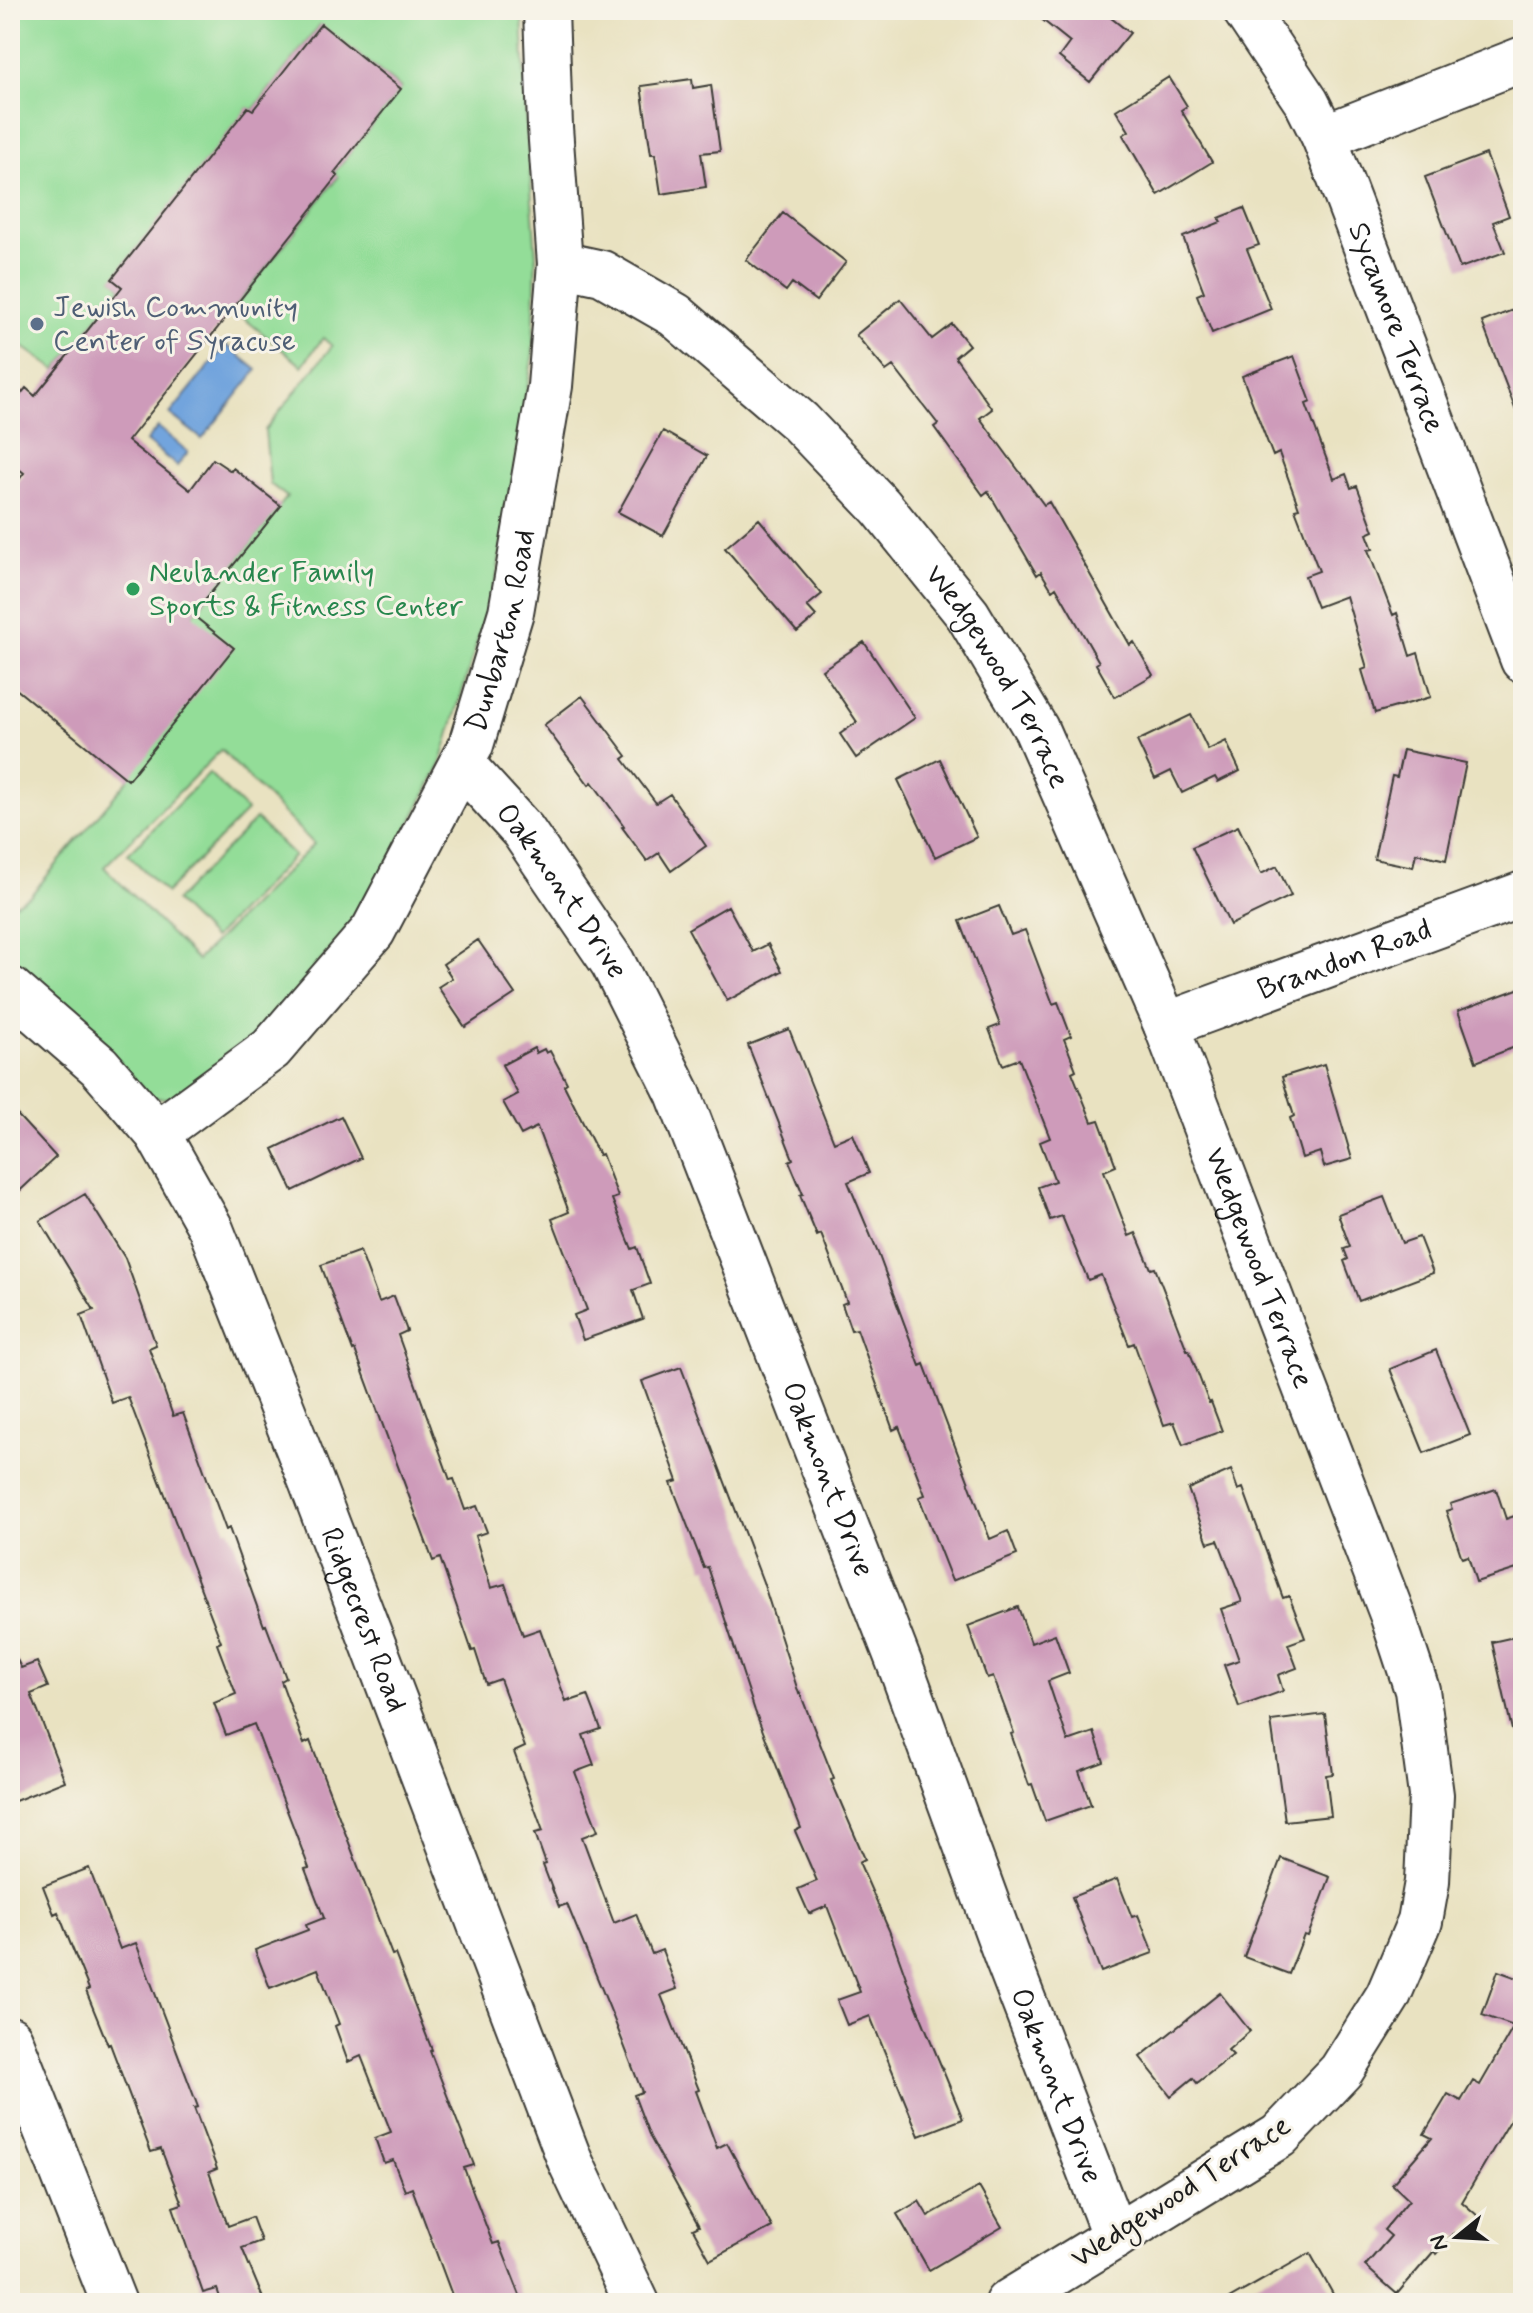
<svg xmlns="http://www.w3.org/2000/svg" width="1533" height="2313" font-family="Mynerve,sans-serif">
	<rect width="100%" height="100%" fill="#f7f3e8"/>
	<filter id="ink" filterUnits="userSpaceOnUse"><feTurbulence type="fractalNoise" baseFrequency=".0125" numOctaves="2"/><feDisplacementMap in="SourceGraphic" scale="16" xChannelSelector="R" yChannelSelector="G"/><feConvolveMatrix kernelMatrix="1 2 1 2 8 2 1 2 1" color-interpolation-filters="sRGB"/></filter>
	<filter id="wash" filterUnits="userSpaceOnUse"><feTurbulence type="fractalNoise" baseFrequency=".006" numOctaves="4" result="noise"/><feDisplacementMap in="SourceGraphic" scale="32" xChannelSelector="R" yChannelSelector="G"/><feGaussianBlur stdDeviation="1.8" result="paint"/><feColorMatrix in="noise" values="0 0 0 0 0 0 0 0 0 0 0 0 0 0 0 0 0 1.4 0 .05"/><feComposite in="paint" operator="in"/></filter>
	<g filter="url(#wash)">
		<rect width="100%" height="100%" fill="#e9e2c1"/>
		<!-- green -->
		<path fill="#93dd98" stroke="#587c5a" stroke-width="2" fill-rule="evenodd" d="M 10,10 L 522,10 L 526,118 L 536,255 L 533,353 L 497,575 L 440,766 L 398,847 L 349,925 L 286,1006 L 245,1048 L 171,1098 L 152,1098 L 19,969 L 10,964 L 10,907 L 31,895 L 128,780 L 193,615 L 287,497 L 270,484 L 265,430 L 332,346 L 323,338 L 302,366 L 233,309 L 338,177 L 334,173 L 401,88 L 320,25 L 253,110 L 248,108 L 113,279 L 122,287 L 56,370 L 10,338 ZM 221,750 L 314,844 L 197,960 L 104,867 Z
			M 209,773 L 247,811 L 166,893 L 128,854 Z
			M 256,819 L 294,856 L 213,939 L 175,901 Z"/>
		<!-- water -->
		<path fill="#72a4dd" stroke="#47607c" stroke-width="2" d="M 226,345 L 257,370 L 202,439 L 170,414 Z
			M 158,427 L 188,452 L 177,466 L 146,441 Z"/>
		<g id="blocks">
			<!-- building -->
			<path fill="#ce9bba" d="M 1030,10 L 1101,10 L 1130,33 L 1090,82 L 1059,57 L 1070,42 Z
				M 321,24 L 401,89 L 334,173 L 338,176 L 128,441 L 190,490 L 213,459 L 231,471 L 233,468 L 281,506 L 193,615 L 234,648 L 128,780 L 10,684 L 10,492 L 24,473 L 10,462 L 10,408 L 26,388 L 35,396 L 56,370 L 122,287 L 112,279 L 248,107 L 253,110 Z
				M 1169,77 L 1187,106 L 1181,110 L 1212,162 L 1158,195 L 1123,135 L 1129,131 L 1116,110 Z
				M 692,79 L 693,88 L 711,85 L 720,151 L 701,153 L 706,187 L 661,194 L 655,154 L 651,154 L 641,86 Z
				M 1486,154 L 1509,216 L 1493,222 L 1505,252 L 1460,268 L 1425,177 Z
				M 1244,208 L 1259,245 L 1247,249 L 1271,309 L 1212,333 L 1197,295 L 1204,292 L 1183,237 L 1221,222 L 1219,218 Z
				M 783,213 L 846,262 L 816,301 L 792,283 L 786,291 L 746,260 Z
				M 900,299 L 932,339 L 952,324 L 969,345 L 955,357 L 992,409 L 980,418 L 1044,505 L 1049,502 L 1130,645 L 1134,642 L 1153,675 L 1115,697 L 1096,664 L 1099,662 L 1056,587 L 1052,590 L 1041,572 L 1037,575 L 988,491 L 983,495 L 934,427 L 938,424 L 893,366 L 886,371 L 856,335 Z
				M 1523,306 L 1523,424 L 1521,424 L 1482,322 Z
				M 1294,356 L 1311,402 L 1306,404 L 1334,479 L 1346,474 L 1351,488 L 1357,486 L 1374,531 L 1367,534 L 1373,549 L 1368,550 L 1393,615 L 1397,613 L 1410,656 L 1418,653 L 1431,697 L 1375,713 L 1362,670 L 1367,668 L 1346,596 L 1317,607 L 1305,576 L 1319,571 L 1295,509 L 1299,508 L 1279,453 L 1273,456 L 1242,376 Z
				M 663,431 L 707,456 L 663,536 L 618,512 Z
				M 759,519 L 822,594 L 807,606 L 816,616 L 797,632 L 725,548 Z
				M 864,642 L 915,718 L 856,758 L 840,734 L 857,722 L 822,670 Z
				M 582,696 L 627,756 L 623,759 L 656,803 L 670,794 L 706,846 L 671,871 L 659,853 L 647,861 L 622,827 L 624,826 L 592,782 L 589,785 L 544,725 Z
				M 1191,715 L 1208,750 L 1226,741 L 1240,771 L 1218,782 L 1215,777 L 1182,793 L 1171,771 L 1155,779 L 1137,741 Z
				M 1403,750 L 1466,763 L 1446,860 L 1416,853 L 1413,867 L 1374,859 L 1392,776 L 1397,777 Z
				M 940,759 L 977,837 L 935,857 L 898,780 Z
				M 1238,826 L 1261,874 L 1277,866 L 1291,896 L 1230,925 L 1192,847 Z
				M 728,906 L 753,952 L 768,944 L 782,971 L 727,1001 L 688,929 Z
				M 999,906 L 1011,935 L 1025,930 L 1053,1004 L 1058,1002 L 1071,1036 L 1064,1039 L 1076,1070 L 1072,1072 L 1092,1122 L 1099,1120 L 1116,1166 L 1104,1171 L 1129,1236 L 1136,1233 L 1151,1269 L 1155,1268 L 1187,1350 L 1189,1350 L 1209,1403 L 1211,1402 L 1222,1431 L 1183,1445 L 1174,1422 L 1164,1425 L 1134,1343 L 1129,1345 L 1101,1275 L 1088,1280 L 1062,1216 L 1050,1220 L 1038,1187 L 1055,1181 L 1040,1142 L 1050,1138 L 1019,1059 L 1003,1065 L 989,1029 L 1000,1025 L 960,921 Z
				M 478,940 L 515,994 L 465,1027 L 438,987 L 452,978 L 443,964 Z
				M 1523,987 L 1523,1044 L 1476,1062 L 1458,1011 Z
				M 789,1029 L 834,1142 L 853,1134 L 869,1173 L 848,1182 L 878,1253 L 920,1366 L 924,1364 L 990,1539 L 1008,1531 L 1017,1555 L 952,1581 L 919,1497 L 925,1495 L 899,1427 L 893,1430 L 857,1329 L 851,1330 L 842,1304 L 847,1302 L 821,1234 L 817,1236 L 800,1195 L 803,1194 L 789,1161 L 793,1159 L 748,1045 Z
				M 534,1048 L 536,1053 L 544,1049 L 546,1053 L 550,1051 L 567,1083 L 564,1085 L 599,1155 L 602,1154 L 618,1197 L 612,1199 L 632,1249 L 637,1247 L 650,1284 L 633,1290 L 643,1319 L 583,1340 L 574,1315 L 587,1310 L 552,1219 L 569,1212 L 537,1127 L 521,1135 L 503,1102 L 518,1094 L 502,1065 Z
				M 1324,1064 L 1352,1159 L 1324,1167 L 1320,1152 L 1302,1158 L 1290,1118 L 1294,1116 L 1282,1077 Z
				M 10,1107 L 56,1157 L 10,1200 Z
				M 341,1116 L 361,1158 L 293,1191 L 273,1149 Z
				M 85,1194 L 125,1258 L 156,1345 L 149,1348 L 173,1416 L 183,1413 L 226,1530 L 229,1528 L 264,1626 L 266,1625 L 286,1678 L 281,1681 L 304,1744 L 310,1741 L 392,1955 L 395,1954 L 432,2050 L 430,2051 L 474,2165 L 464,2168 L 493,2244 L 499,2242 L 523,2303 L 455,2303 L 412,2188 L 405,2191 L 393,2160 L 384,2163 L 375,2138 L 391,2132 L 361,2056 L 348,2062 L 335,2026 L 339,2024 L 318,1969 L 270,1988 L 255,1950 L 308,1930 L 306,1925 L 324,1918 L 305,1869 L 309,1868 L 254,1724 L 226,1735 L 214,1703 L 236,1694 L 217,1644 L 221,1642 L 128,1397 L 112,1403 L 81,1315 L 94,1310 L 40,1221 Z
				M 1384,1197 L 1402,1243 L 1419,1237 L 1433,1273 L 1359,1301 L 1344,1261 L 1348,1259 L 1344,1249 L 1350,1247 L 1338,1214 Z
				M 360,1251 L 379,1302 L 394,1296 L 407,1331 L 398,1335 L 450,1480 L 454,1479 L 465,1510 L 477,1506 L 487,1532 L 475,1536 L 491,1588 L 505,1584 L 523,1635 L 540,1629 L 566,1701 L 570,1699 L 570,1701 L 588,1695 L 601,1729 L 583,1735 L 594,1765 L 575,1772 L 598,1831 L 582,1837 L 614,1923 L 636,1914 L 652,1954 L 662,1950 L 677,1989 L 661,1995 L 699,2090 L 696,2091 L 717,2148 L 727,2143 L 772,2227 L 710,2260 L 693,2229 L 699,2226 L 650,2137 L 634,2095 L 642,2092 L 612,2014 L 567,1904 L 559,1907 L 543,1865 L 546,1864 L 535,1833 L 543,1831 L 514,1752 L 525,1747 L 500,1679 L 486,1684 L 475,1650 L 472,1651 L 440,1558 L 433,1561 L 355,1350 L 353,1351 L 321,1265 Z
				M 1436,1350 L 1470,1435 L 1424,1453 L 1390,1369 Z
				M 681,1367 L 763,1582 L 799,1694 L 800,1693 L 834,1779 L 831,1780 L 865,1859 L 859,1862 L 889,1930 L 914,2000 L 963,2119 L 919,2136 L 870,2016 L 847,2025 L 837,2000 L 860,1992 L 827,1906 L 809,1914 L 798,1889 L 817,1881 L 795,1831 L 801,1828 L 755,1711 L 708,1567 L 704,1568 L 671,1483 L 678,1481 L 642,1381 Z
				M 1231,1470 L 1238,1490 L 1243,1488 L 1283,1598 L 1289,1596 L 1305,1638 L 1288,1644 L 1297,1668 L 1278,1675 L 1283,1691 L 1239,1707 L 1224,1665 L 1239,1660 L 1221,1609 L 1242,1602 L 1218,1540 L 1208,1543 L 1188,1489 Z
				M 1496,1489 L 1506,1519 L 1523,1513 L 1523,1567 L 1476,1582 L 1468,1556 L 1462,1558 L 1446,1511 L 1452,1509 L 1450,1504 Z
				M 1018,1607 L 1031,1643 L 1055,1634 L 1069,1673 L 1048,1681 L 1068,1741 L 1094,1732 L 1104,1762 L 1079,1771 L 1091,1805 L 1045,1821 L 1032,1784 L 1029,1785 L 1011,1734 L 1014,1733 L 993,1676 L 987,1678 L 968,1626 Z
				M 1523,1635 L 1523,1728 L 1512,1730 L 1492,1642 Z
				M 10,1645 L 21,1668 L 37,1662 L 48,1687 L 31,1694 L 65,1781 L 10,1803 Z
				M 1325,1714 L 1333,1774 L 1326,1775 L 1331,1816 L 1285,1821 L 1271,1721 Z
				M 1281,1858 L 1330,1877 L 1308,1936 L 1304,1935 L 1289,1974 L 1244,1957 Z
				M 89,1868 L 120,1949 L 136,1943 L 198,2107 L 194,2108 L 217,2169 L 209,2172 L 228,2226 L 252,2217 L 261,2241 L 242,2248 L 265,2303 L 222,2303 L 217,2289 L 203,2293 L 173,2207 L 182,2204 L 161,2149 L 151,2152 L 110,2044 L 108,2045 L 86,1991 L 89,1989 L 69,1940 L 58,1912 L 54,1914 L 43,1886 Z
				M 1117,1879 L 1132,1917 L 1138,1915 L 1153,1953 L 1101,1972 L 1072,1897 Z
				M 1498,1971 L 1523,1980 L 1523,2099 L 1462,2202 L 1478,2216 L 1460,2237 L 1455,2233 L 1436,2254 L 1434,2251 L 1397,2294 L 1365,2266 L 1391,2236 L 1384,2230 L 1409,2200 L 1392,2184 L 1432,2138 L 1424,2134 L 1448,2094 L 1461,2101 L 1473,2081 L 1480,2085 L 1514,2026 L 1482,2015 Z
				M 1220,1993 L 1250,2031 L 1228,2050 L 1233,2055 L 1197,2083 L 1193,2078 L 1171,2096 L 1140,2057 Z
				M 979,2187 L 1002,2227 L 929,2270 L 897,2214 L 919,2201 L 928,2216 Z
				M 1310,2253 L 1338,2303 L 1222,2303 Z"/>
		</g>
	</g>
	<g filter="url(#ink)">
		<use href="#blocks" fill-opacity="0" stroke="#3b3a35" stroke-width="2"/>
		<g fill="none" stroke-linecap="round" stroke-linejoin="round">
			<defs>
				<g id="minor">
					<path id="s1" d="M 1245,10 L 1307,103 L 1324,137 L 1523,660"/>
					<path d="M 1324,137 L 1523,59"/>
					<path id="s2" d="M 560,264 L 602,273 L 675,315 L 800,422 L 881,507 L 968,615 L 1036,729 L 1166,1025 L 1392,1614 L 1417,1690 L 1431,1795 L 1427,1882 L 1420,1921 L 1388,1996 L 1341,2071 L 1279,2136 L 1007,2303"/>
					<path id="s3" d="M 462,764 L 523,831 L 613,963 L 678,1093 L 902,1670 L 1007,1958 L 1115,2237"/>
					<path id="s4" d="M 10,989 L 99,1066 L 157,1133 L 210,1227 L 311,1481 L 570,2161 L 637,2303"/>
					<path id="s5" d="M 1166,1025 L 1523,894"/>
					<path id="s6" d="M 157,1133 L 271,1049 L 373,931 L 471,745 L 511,612 L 550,386 L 560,264 L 550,127 L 546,10"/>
					<path d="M 10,2039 L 114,2303"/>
				</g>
			</defs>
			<!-- minor casing -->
			<use href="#minor" stroke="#3b3a35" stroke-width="48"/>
			<!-- minor -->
			<use href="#minor" stroke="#fff" stroke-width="44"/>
		</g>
	</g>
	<!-- markers -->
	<circle fill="#5c6f8a" stroke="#f7f3e8" stroke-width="3" cx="37" cy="324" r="8"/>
	<circle fill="#2e9e5b" stroke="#f7f3e8" stroke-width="3" cx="133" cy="589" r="8"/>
	<g text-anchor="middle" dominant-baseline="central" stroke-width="6" stroke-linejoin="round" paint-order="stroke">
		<!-- service labels -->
		<g font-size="30" fill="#4e5e75" stroke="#f7f3e8" text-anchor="start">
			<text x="53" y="307">Jewish Community<tspan x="53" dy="34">Center of Syracuse</tspan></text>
		</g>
		<!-- street labels -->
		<g font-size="30" fill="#1c1c1c" stroke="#f7f3e8">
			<text stroke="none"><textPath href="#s1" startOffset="354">Sycamore Terrace</textPath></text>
			<text stroke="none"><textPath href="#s6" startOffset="626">Dunbarton Road</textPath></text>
			<text stroke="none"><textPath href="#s2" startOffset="616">Wedgewood Terrace</textPath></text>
			<text stroke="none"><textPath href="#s3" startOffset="162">Oakmont Drive</textPath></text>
			<text stroke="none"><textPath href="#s5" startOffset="190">Brandon Road</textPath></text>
			<text stroke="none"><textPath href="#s2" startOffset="1264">Wedgewood Terrace</textPath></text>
			<text stroke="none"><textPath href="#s3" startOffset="810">Oakmont Drive</textPath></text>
			<text stroke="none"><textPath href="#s4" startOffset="736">Ridgecrest Road</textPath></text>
			<text stroke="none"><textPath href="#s3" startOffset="1458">Oakmont Drive</textPath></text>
			<text transform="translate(1181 2192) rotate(-33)">Wedgewood Terrace</text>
		</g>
		<!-- leisure labels -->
		<g font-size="30" fill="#27864d" stroke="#f7f3e8" text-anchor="start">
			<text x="149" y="572">Neulander Family<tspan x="149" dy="34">Sports &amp; Fitness Center</tspan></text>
		</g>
	</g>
	<!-- margin -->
	<rect width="1533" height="2313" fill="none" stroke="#f7f3e8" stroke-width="40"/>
	<!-- north arrow -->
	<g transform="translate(1457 2237) rotate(252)" stroke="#f7f3e8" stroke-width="6" paint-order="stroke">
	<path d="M0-6L14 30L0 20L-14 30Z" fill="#1c1c1c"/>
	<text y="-12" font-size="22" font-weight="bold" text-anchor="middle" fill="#1c1c1c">N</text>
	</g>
</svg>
